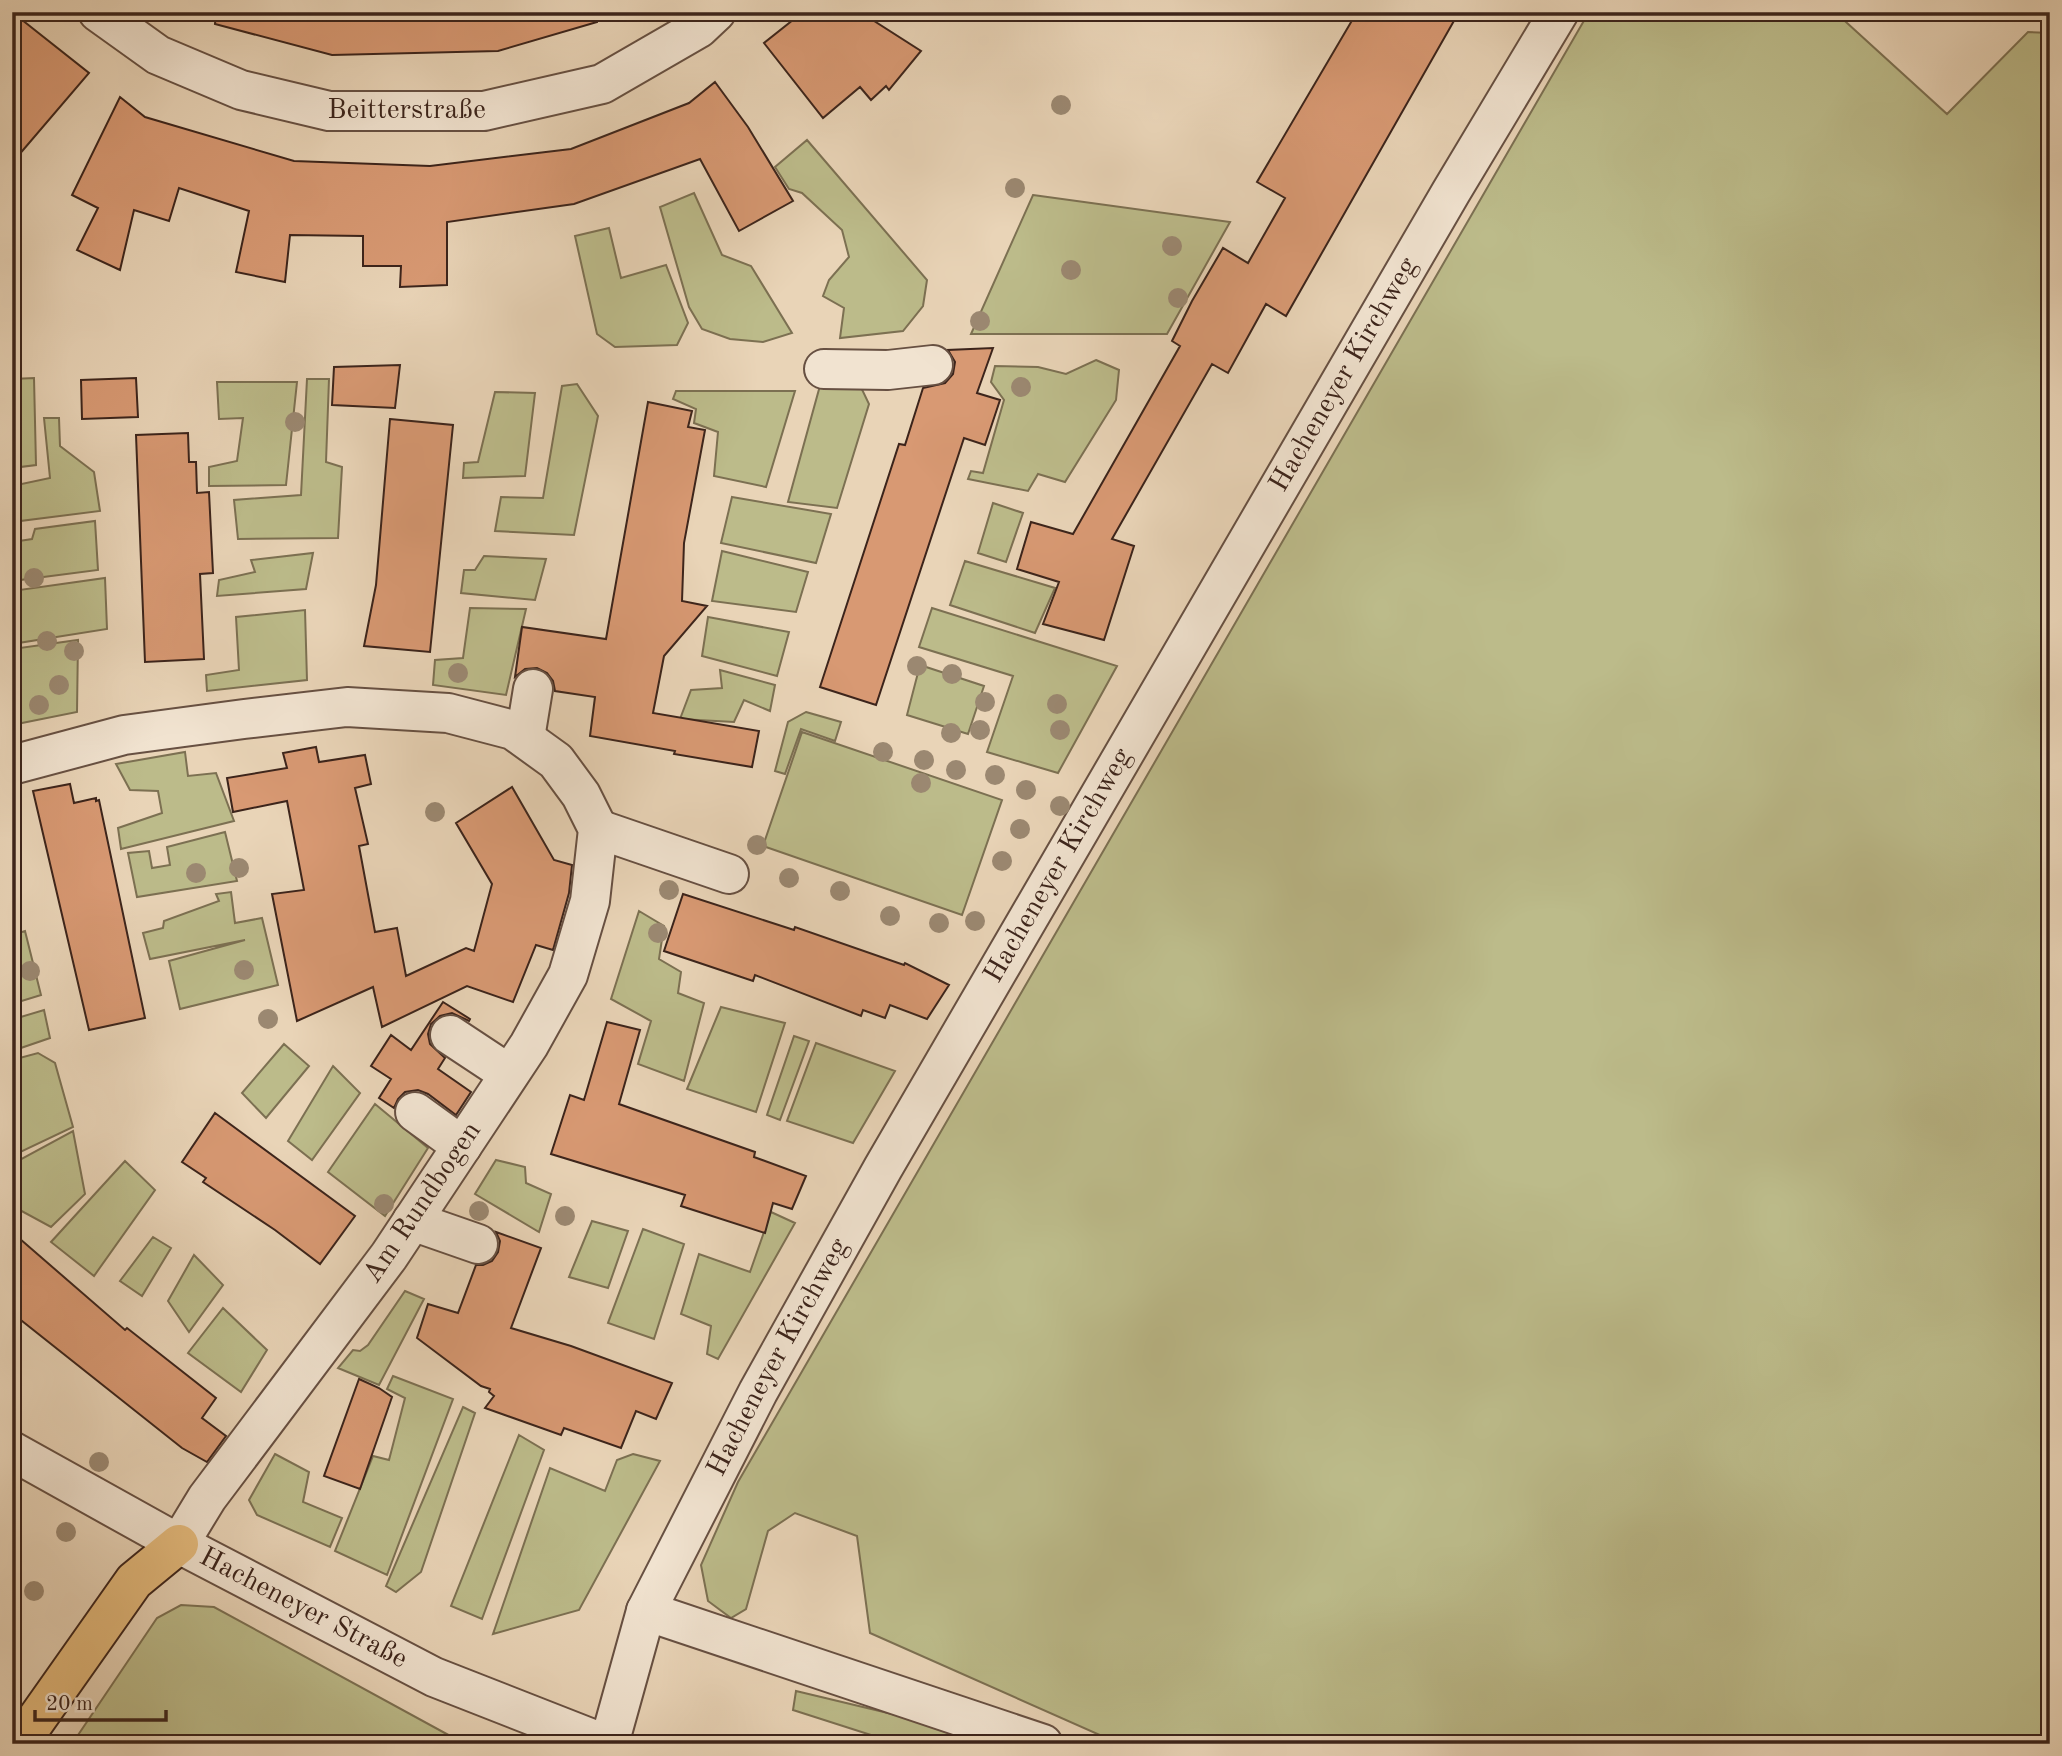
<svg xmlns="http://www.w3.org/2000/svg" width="2062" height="1756" font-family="'Old Standard TT',serif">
	<rect width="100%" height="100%" fill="#e9d4b7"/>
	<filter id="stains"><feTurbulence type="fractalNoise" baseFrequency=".00286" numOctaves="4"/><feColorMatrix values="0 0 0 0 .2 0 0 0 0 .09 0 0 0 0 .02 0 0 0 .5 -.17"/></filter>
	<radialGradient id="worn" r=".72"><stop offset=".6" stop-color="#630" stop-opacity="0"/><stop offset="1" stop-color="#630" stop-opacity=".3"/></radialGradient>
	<!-- green -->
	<path fill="#bcbb8a" stroke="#7c7052" stroke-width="2" d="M 1589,12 L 1835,12 L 1947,114 L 2028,32 L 2050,33 L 2050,1744 L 1120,1744 L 870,1633 L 857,1536 L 795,1513 L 768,1531 L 746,1609 L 731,1618 L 708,1601 L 701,1565 L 738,1482 Z
		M 807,140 L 927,280 L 923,306 L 903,331 L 840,338 L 844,308 L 823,296 L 829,280 L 849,257 L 842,230 L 802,193 L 789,189 L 775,167 Z
		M 694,193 L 722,255 L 751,266 L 792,333 L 763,342 L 730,339 L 702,329 L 689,307 L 660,207 Z
		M 1033,195 L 1230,222 L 1167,334 L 971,334 Z
		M 609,228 L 621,278 L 666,265 L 688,323 L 677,345 L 615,347 L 597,334 L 575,236 Z
		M 1096,360 L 1119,370 L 1116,400 L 1065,482 L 1038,474 L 1028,491 L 968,479 L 971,471 L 983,473 L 1004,400 L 991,382 L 995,366 L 1038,367 L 1066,374 Z
		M 34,378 L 36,465 L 12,468 L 12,379 Z
		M 307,379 L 329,379 L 326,462 L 342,467 L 338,538 L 238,539 L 234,500 L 301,495 Z
		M 857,379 L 869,404 L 837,508 L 788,502 L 821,382 Z
		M 217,382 L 297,382 L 286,485 L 209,486 L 209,467 L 237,461 L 243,418 L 219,419 Z
		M 577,384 L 598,416 L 574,535 L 495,531 L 501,497 L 543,498 L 562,386 Z
		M 676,391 L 795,391 L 766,487 L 714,476 L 718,432 L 694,423 L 696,409 L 673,399 Z
		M 495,392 L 535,393 L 525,476 L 463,478 L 464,463 L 478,462 Z
		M 44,418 L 59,418 L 60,446 L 94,472 L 100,511 L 12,522 L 12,486 L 50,478 Z
		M 732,497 L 831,514 L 816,563 L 721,543 Z
		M 993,503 L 1023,513 L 1006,562 L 978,553 Z
		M 95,521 L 98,570 L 12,581 L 12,542 L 32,539 L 35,529 Z
		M 722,551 L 808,572 L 796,612 L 712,601 Z
		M 313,553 L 306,589 L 217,596 L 219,580 L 255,572 L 251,560 Z
		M 484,556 L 546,559 L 535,600 L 461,593 L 464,570 L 475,570 Z
		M 965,561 L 1055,588 L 1035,633 L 950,605 Z
		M 105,578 L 107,629 L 12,644 L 12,591 Z
		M 470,608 L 526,609 L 506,695 L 433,685 L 435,660 L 463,658 Z
		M 932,608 L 1117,666 L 1058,773 L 987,752 L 1013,676 L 919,647 Z
		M 305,610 L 307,680 L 207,691 L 206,675 L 239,670 L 236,617 Z
		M 708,617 L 789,632 L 777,676 L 702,656 Z
		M 78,640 L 77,712 L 12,725 L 12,649 Z
		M 920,665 L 984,686 L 968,734 L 907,715 Z
		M 720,670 L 775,685 L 770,711 L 744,700 L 734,722 L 680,719 L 691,690 L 722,688 Z
		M 806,712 L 841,722 L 835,741 L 801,729 L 785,774 L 775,771 L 788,722 Z
		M 802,732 L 1002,800 L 962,915 L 763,846 Z
		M 185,752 L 188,776 L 216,773 L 234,821 L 121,849 L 118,828 L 162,813 L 158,791 L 130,790 L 116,764 Z
		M 225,832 L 237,881 L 137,897 L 128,853 L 149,851 L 152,868 L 170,865 L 167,847 Z
		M 231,892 L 235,923 L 262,918 L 278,985 L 180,1009 L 169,961 L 245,940 L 150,959 L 143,933 L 163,928 L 164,921 L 219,901 L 216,894 Z
		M 639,911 L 664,926 L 659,959 L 681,972 L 678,993 L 704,1003 L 684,1081 L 638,1064 L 651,1021 L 611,999 Z
		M 25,931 L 41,995 L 12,1004 L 12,935 Z
		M 721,1007 L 785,1023 L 756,1112 L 687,1089 Z
		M 44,1010 L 50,1038 L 12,1051 L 12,1016 L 14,1019 Z
		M 794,1036 L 809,1041 L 780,1120 L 767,1115 Z
		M 816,1043 L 895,1071 L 853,1143 L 787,1121 Z
		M 284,1044 L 309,1066 L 266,1118 L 242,1093 Z
		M 38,1053 L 55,1063 L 73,1127 L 12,1156 L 12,1060 Z
		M 333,1066 L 360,1093 L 312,1160 L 288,1141 Z
		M 375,1104 L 428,1148 L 385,1216 L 328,1172 Z
		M 73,1131 L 85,1194 L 51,1227 L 16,1208 L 12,1197 L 12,1164 Z
		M 496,1160 L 525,1167 L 526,1183 L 551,1194 L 539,1232 L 475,1194 Z
		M 125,1161 L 155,1190 L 94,1276 L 51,1242 Z
		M 771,1212 L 795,1223 L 718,1359 L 707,1354 L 711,1326 L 681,1314 L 699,1254 L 750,1272 Z
		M 592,1221 L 628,1231 L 608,1288 L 569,1277 Z
		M 643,1229 L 684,1244 L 654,1339 L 608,1323 Z
		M 153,1237 L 171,1248 L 142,1296 L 120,1281 Z
		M 194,1255 L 223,1285 L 189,1332 L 168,1301 Z
		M 405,1291 L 424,1299 L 379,1385 L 338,1368 L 353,1350 L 360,1351 L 368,1345 Z
		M 223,1308 L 267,1350 L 241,1392 L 188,1353 Z
		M 393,1376 L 453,1399 L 387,1575 L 335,1551 L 373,1456 L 389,1460 L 405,1398 L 387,1389 Z
		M 463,1407 L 475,1413 L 421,1572 L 396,1592 L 386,1586 Z
		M 519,1435 L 544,1450 L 482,1619 L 451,1606 Z
		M 275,1454 L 309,1472 L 303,1502 L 342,1518 L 330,1547 L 257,1515 L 249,1500 Z
		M 633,1454 L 660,1461 L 579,1610 L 493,1634 L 550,1468 L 605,1491 L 617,1460 Z
		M 181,1605 L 214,1607 L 465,1744 L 72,1744 L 157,1618 Z
		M 796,1691 L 959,1730 L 1001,1744 L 899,1744 L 793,1710 Z"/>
	<!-- building -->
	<path fill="#d89973" stroke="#3c241b" stroke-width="2" d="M 12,12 L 89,73 L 12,163 Z
		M 216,12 L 596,12 L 597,22 L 498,51 L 332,55 L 215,24 Z
		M 803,12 L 860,12 L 921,51 L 889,90 L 886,86 L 871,100 L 860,87 L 823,118 L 764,43 Z
		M 1357,12 L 1459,12 L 1286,316 L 1266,304 L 1228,373 L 1212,364 L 1112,539 L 1134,546 L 1104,640 L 1043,624 L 1059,582 L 1017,569 L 1031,522 L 1073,534 L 1180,346 L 1172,341 L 1192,301 L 1223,248 L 1248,263 L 1285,198 L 1257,182 Z
		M 715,82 L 748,127 L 793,201 L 739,231 L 700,159 L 574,204 L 447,222 L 447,285 L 400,287 L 401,266 L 363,266 L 363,236 L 290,235 L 285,282 L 236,272 L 249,211 L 179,188 L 169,221 L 134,210 L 120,270 L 77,250 L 98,208 L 72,195 L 120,97 L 145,117 L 294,161 L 430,166 L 571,149 L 689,103 Z
		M 993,348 L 977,393 L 1000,400 L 985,445 L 964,438 L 876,705 L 820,687 L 899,444 L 905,445 L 923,388 L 945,383 L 953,374 L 955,362 L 948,350 Z
		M 400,365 L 395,408 L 332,405 L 334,367 Z
		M 136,378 L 138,417 L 82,419 L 81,380 Z
		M 648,402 L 692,411 L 688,427 L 705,430 L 684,543 L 682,601 L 707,606 L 664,656 L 653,713 L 759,731 L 752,767 L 674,754 L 675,751 L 590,736 L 595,697 L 555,691 L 553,681 L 547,673 L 537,668 L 525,669 L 515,677 L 522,627 L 606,639 Z
		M 390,419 L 453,425 L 430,652 L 364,646 L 376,585 Z
		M 188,433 L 189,462 L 196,462 L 197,493 L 209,492 L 213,573 L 200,574 L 204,659 L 145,662 L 136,435 Z
		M 316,747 L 319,762 L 365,755 L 371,784 L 355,788 L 368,844 L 359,846 L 375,932 L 397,928 L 406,976 L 466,948 L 474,951 L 492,884 L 456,823 L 512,787 L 554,860 L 572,865 L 569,893 L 553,950 L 536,945 L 513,1002 L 467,986 L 382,1027 L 373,987 L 297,1021 L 272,894 L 304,890 L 287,801 L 233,812 L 227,778 L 287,768 L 283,753 Z
		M 70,784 L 74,803 L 96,798 L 96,801 L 99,800 L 145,1018 L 89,1030 L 33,791 Z
		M 683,894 L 794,930 L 795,927 L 904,965 L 905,963 L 949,985 L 927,1019 L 890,1005 L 885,1018 L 863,1010 L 861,1016 L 755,975 L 753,981 L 664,951 Z
		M 443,1002 L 470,1019 L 469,1021 L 452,1013 L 440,1016 L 431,1024 L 428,1034 L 430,1044 L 445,1058 L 438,1069 L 471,1092 L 456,1115 L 428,1094 L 418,1090 L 405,1092 L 398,1099 L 394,1108 L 379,1098 L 391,1079 L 371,1066 L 391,1035 L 411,1050 Z
		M 607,1022 L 640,1030 L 619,1104 L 755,1152 L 754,1157 L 806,1176 L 792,1209 L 773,1203 L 765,1233 L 681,1206 L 685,1195 L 551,1154 L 570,1095 L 584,1100 Z
		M 215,1113 L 355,1216 L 320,1264 L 275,1230 L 203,1182 L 206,1178 L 182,1162 Z
		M 12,1232 L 125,1330 L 127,1328 L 216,1398 L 202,1418 L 226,1436 L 207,1462 L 182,1448 L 12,1313 Z
		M 496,1232 L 541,1248 L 511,1328 L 571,1346 L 672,1383 L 656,1419 L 636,1411 L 621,1448 L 564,1428 L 561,1435 L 485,1408 L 494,1396 L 489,1392 L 490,1389 L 481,1386 L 417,1338 L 428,1304 L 458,1313 L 476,1265 L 483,1265 L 492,1261 L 498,1252 L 500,1241 Z
		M 359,1379 L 379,1388 L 392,1397 L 360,1489 L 324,1476 Z"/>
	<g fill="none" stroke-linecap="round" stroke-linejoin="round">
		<defs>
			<g id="minor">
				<path id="s1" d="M 98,12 L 158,55 L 241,90 L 329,111 L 484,111 L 602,84 L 699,28 L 716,12"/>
				<path d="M 824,369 L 888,370 L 933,365"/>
				<path d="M 525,738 L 533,689"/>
				<path d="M 12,765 L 124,735 L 244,719 L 347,707 L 448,713 L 513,730 L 556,761 L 581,795 L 598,829 L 590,901 L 568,975 L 529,1045 L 389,1256 L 207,1498 L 179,1544"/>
				<path d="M 598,829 L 729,874"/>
				<path d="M 450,1035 L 509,1074"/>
				<path d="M 415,1112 L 462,1146"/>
				<path d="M 412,1221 L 478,1244"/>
				<path id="s2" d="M 12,1451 L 179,1544 L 434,1677 L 605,1744"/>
				<path d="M 646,1611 L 1043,1744"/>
				<path id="s3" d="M 609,1744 L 646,1611 L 758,1392 L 883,1168 L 1451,192 L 1559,12"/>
			</g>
			<path id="highway" d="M 19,1744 L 134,1581 L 179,1544"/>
		</defs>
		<!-- minor casing -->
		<use href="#minor" stroke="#675042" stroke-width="42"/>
		<!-- highway casing -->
		<use href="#highway" stroke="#3c241b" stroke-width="42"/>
		<!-- minor -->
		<use href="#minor" stroke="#f1e3d0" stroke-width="38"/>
		<!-- highway -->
		<use href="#highway" stroke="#e4ba7c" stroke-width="38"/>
	</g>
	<!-- trees -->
	<g fill="#9b8871">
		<circle cx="1061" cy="105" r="10"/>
		<circle cx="1015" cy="188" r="10"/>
		<circle cx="1172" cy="246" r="10"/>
		<circle cx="1071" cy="270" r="10"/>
		<circle cx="1178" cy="298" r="10"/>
		<circle cx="980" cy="321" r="10"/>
		<circle cx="1021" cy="387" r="10"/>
		<circle cx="295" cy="422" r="10"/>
		<circle cx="34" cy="578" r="10"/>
		<circle cx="47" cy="641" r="10"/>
		<circle cx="74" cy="651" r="10"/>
		<circle cx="917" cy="666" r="10"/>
		<circle cx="458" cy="673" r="10"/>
		<circle cx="952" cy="674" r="10"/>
		<circle cx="59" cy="685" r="10"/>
		<circle cx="985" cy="702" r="10"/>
		<circle cx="1057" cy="704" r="10"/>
		<circle cx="39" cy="705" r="10"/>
		<circle cx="980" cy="730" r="10"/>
		<circle cx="1060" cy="730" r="10"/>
		<circle cx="951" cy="733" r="10"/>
		<circle cx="883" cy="752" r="10"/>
		<circle cx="924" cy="760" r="10"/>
		<circle cx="956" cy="770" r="10"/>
		<circle cx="995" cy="775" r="10"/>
		<circle cx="921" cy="783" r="10"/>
		<circle cx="1026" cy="790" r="10"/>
		<circle cx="1060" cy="806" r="10"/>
		<circle cx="435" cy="812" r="10"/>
		<circle cx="1020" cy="829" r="10"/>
		<circle cx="757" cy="845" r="10"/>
		<circle cx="1002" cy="861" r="10"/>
		<circle cx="239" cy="868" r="10"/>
		<circle cx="196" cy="873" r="10"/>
		<circle cx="789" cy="878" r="10"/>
		<circle cx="669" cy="890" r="10"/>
		<circle cx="840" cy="891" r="10"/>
		<circle cx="890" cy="916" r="10"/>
		<circle cx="975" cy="921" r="10"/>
		<circle cx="939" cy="923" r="10"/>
		<circle cx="658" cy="933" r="10"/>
		<circle cx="244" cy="970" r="10"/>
		<circle cx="30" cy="971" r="10"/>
		<circle cx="268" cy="1019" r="10"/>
		<circle cx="384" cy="1204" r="10"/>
		<circle cx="479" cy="1211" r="10"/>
		<circle cx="565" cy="1216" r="10"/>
		<circle cx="99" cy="1462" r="10"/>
		<circle cx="66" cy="1532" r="10"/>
		<circle cx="34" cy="1591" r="10"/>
	</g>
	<g text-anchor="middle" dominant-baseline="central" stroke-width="5" stroke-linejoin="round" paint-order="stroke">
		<!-- street labels -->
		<g font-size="28" fill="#3c241b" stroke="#f1e3d0">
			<text stroke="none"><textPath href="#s1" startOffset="332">Beitterstraße</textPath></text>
			<text stroke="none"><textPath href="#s3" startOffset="1558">Hacheneyer Kirchweg</textPath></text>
			<text stroke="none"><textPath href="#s3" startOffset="990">Hacheneyer Kirchweg</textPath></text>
			<text transform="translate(423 1203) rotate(-56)">Am Rundbogen</text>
			<text stroke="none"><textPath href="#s3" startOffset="424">Hacheneyer Kirchweg</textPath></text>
			<text stroke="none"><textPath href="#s2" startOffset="331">Hacheneyer Straße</textPath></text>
		</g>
	</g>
	<!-- margin -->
	<rect width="2062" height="1756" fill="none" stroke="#e9d4b7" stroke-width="42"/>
	<rect x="14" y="14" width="2034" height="1728" fill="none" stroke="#3c241b" stroke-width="3.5"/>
	<rect x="21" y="21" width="2020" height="1714" fill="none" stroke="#3c241b" stroke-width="2"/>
	<!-- scale -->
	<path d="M35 1710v10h131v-10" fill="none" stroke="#3c241b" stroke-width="3.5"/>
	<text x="46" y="1710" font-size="21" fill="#3c241b" stroke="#f1e3d0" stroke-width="5" paint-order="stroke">20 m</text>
	<rect width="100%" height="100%" filter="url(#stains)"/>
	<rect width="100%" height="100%" fill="url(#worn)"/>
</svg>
